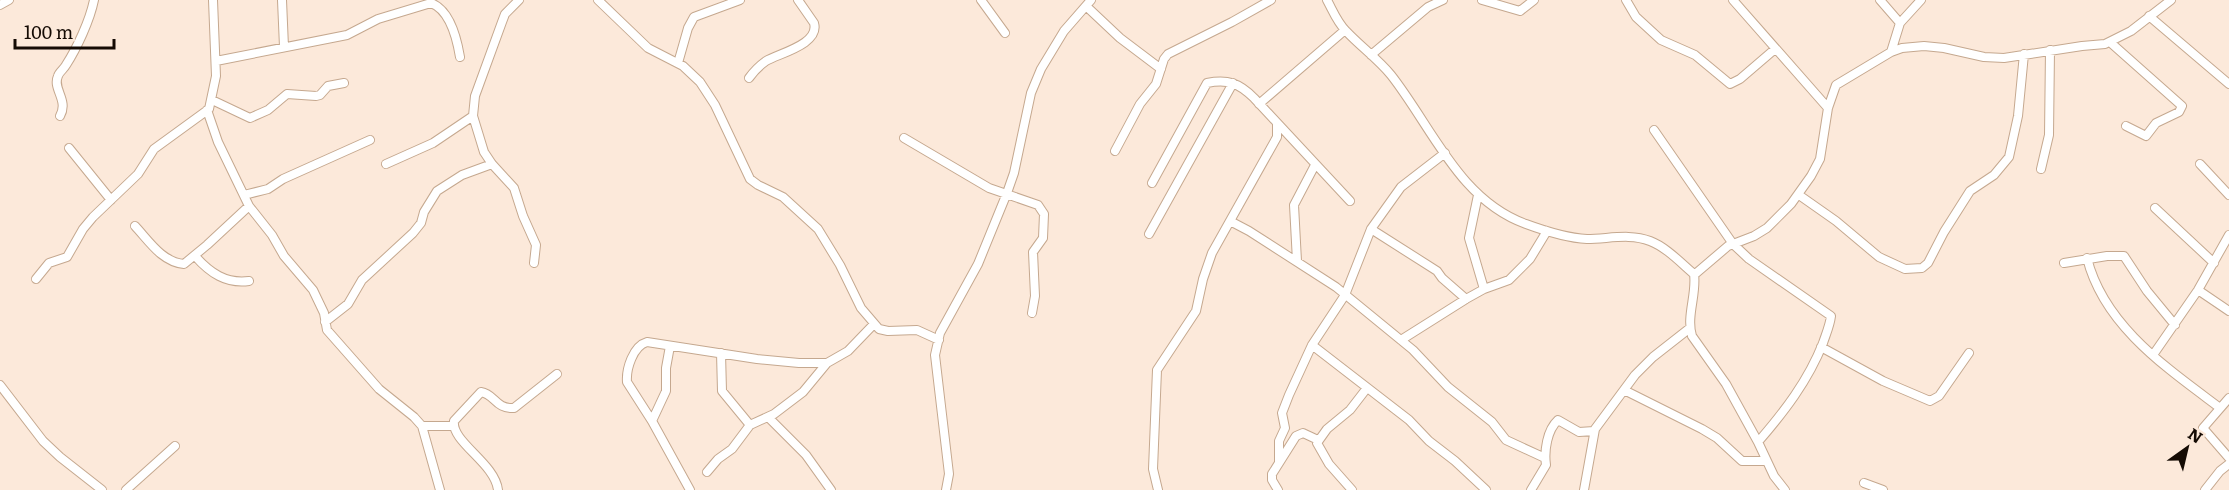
<svg xmlns="http://www.w3.org/2000/svg" width="2229" height="490" font-family="Literata,serif">
	<rect width="100%" height="100%" fill="#fce9da"/>
	<g fill="none" stroke-linecap="round" stroke-linejoin="round">
		<defs>
			<path id="minor" d="M 282,0 L 284,47
				M 519,0 L 505,14 L 502,22 L 475,96 L 473,116 L 484,152 L 492,164 L 514,188 L 523,216 L 536,245 L 534,263
				M 598,0 L 648,48 L 683,66 L 700,82 L 715,105 L 750,179 L 758,185 L 783,197 L 818,229 L 840,265 L 861,308 L 879,329 L 888,331 L 917,330 L 939,340
				M 981,0 L 1005,33
				M 1327,0 C 1333,11 1337,22 1346,31 C 1360,46 1378,59 1391,75 C 1432,127 1459,200 1526,224 C 1545,231 1567,238 1587,239 C 1608,239 1630,233 1650,241 C 1666,247 1681,263 1694,274 C 1697,294 1686,316 1692,336 L 1726,384 L 1758,442 L 1774,476 L 1785,490
				M 1482,0 L 1520,11 L 1534,0
				M 1626,0 L 1636,17 L 1661,40 L 1695,55 L 1730,84 L 1740,79 L 1775,49
				M 1733,0 L 1828,108
				M 1880,0 L 1900,23
				M 0,5 L 9,0
				M 1086,6 L 1120,38 L 1161,69
				M 2149,16 L 2229,84
				M 2111,43 L 2182,106 L 2179,112 L 2156,123 L 2146,136 L 2126,126
				M 1891,52 L 1900,23 L 1921,0
				M 1371,55 L 1428,7 L 1443,0
				M 216,61 L 347,35 L 378,19 L 431,3 C 450,10 457,39 460,57
				M 678,63 L 688,28 L 694,17 L 740,0
				M 749,78 C 754,71 759,66 766,61 C 780,53 820,44 814,23 L 798,0
				M 212,100 L 250,118 L 268,110 L 287,94 L 316,96 L 320,95 L 328,86 L 344,83
				M 1259,104 L 1345,30
				M 207,110 L 218,142 L 249,206 L 272,235 L 284,256 L 313,290 L 324,313 L 327,330 L 379,389 L 414,417 L 422,426 L 440,490
				M 60,116 C 69,100 52,89 58,76 C 59,72 64,69 66,65 C 77,48 90,20 94,0
				M 1654,130 L 1733,244 L 1749,259 L 1831,316 C 1830,325 1826,334 1823,343 C 1808,381 1784,412 1758,442
				M 904,138 L 989,188 L 1038,205 L 1044,214 L 1043,238 L 1033,252 L 1035,296 L 1032,313
				M 69,148 L 111,200
				M 1115,151 L 1140,104 L 1156,84 L 1164,59 L 1168,54 L 1232,22 L 1271,0
				M 386,164 L 433,143 L 473,116
				M 2200,164 L 2229,195
				M 2041,169 L 2049,135 L 2050,50
				M 1152,183 L 1207,83 C 1228,79 1239,83 1254,98 L 1350,201
				M 244,195 L 268,189 L 283,179 L 370,140
				M 1478,195 L 1469,238 L 1484,289
				M 1799,195 L 1836,221 L 1879,257 L 1905,269 L 1922,268 L 1928,263 L 1944,232 L 1970,191 L 1994,175 L 2009,157 L 2018,116 L 2024,54
				M 2155,208 L 2214,263
				M 1230,221 L 1249,231 L 1336,287 L 1413,350 L 1448,387 L 1492,422 L 1506,440 L 1545,458
				M 135,226 C 149,241 162,262 184,264 L 207,245 L 249,206
				M 1371,229 L 1437,271 L 1442,278 L 1466,299
				M 1149,234 L 1233,83
				M 195,256 C 210,273 226,284 249,281
				M 2087,258 C 2104,326 2167,368 2220,408
				M 1297,261 L 1294,205 L 1315,165
				M 2064,263 L 2107,256 L 2124,256 L 2147,291 L 2175,325
				M 1694,275 L 1728,246 L 1754,236 L 1767,228 L 1791,204 L 1811,176 L 1820,159 L 1828,108 L 1836,85 L 1891,52 L 1902,48 L 1924,46 L 1944,48 L 1984,57 L 2004,58 L 2082,46 L 2105,44 L 2131,31 L 2171,0
				M 36,279 L 49,263 L 67,257 L 83,229 L 93,217 L 138,174 L 154,149 L 209,109 L 216,76 L 213,0
				M 2198,290 L 2229,311
				M 325,322 L 348,304 L 362,280 L 413,233 L 421,223 L 424,212 L 437,191 L 462,175 L 492,164
				M 1401,340 L 1466,299 L 1484,289 L 1509,280 L 1530,259 L 1547,231
				M 1312,345 L 1409,420 L 1429,441 L 1455,461 L 1486,490
				M 1821,347 L 1883,381 L 1930,401 L 1939,396 L 1969,353
				M 721,353 L 722,391 L 750,425
				M 2153,355 L 2198,290 L 2229,235
				M 0,385 L 43,441 L 60,457 L 102,490
				M 1624,390 L 1702,429 L 1717,438 L 1742,461 L 1766,461
				M 2229,398 L 2203,428 L 2229,458
				M 768,417 L 806,455 L 831,490
				M 652,421 L 666,391 L 666,368 L 670,346
				M 422,426 L 453,426
				M 1279,462 L 1279,441 L 1285,428 L 1282,413 L 1289,395 L 1312,345 L 1345,295 L 1371,229 L 1401,187 L 1445,153
				M 707,472 L 718,459 L 732,449 L 750,425 L 774,414 L 803,392 L 827,363
				M 1864,483 L 1883,490
				M 126,490 L 175,446
				M 498,490 C 495,463 451,442 454,421 L 481,392 C 495,394 495,409 514,408 L 557,374
				M 690,490 L 652,421 L 627,382 C 626,369 633,346 647,342 L 757,359 L 799,363 L 827,363 L 848,351 L 874,324
				M 946,490 L 949,474 L 935,355 L 940,333 L 978,264 L 1007,193 L 1014,173 L 1031,93 L 1041,69 L 1064,31 L 1091,0
				M 1158,490 L 1153,469 L 1157,370 L 1196,311 L 1203,279 L 1212,253 L 1277,137 L 1277,124
				M 1278,490 L 1272,480 L 1272,474 L 1296,436 L 1303,433 L 1318,440
				M 1352,490 L 1329,464 L 1317,443 L 1327,429 L 1350,410 L 1367,388
				M 1531,490 L 1546,465 C 1544,451 1547,430 1558,420 L 1579,432 L 1594,431
				M 1584,490 L 1595,429 L 1635,375 L 1653,357 L 1690,328
				M 2205,490 L 2220,471 L 2229,464"/>
		</defs>
		<!-- minor casing -->
		<use href="#minor" stroke="#c5a88f" stroke-width="10"/>
		<!-- minor -->
		<use href="#minor" stroke="#fff" stroke-width="8"/>
	</g>
	<!-- north arrow -->
	<g transform="translate(2187 448) rotate(34)" stroke="#fce9da" stroke-width="4.5" paint-order="stroke">
	<path d="M0-4.5L10 22L0 15L-10 22Z" fill="#150b04"/>
	<text y="-9" font-size="16" font-weight="bold" text-anchor="middle" fill="#150b04">N</text>
	</g>
	<!-- scale -->
	<path d="M15 39v9h99v-9" fill="none" stroke="#150b04" stroke-width="3"/>
	<text x="24" y="39" font-size="18" fill="#150b04" stroke="#fce9da" stroke-width="4.5" paint-order="stroke">100 m</text>
</svg>
